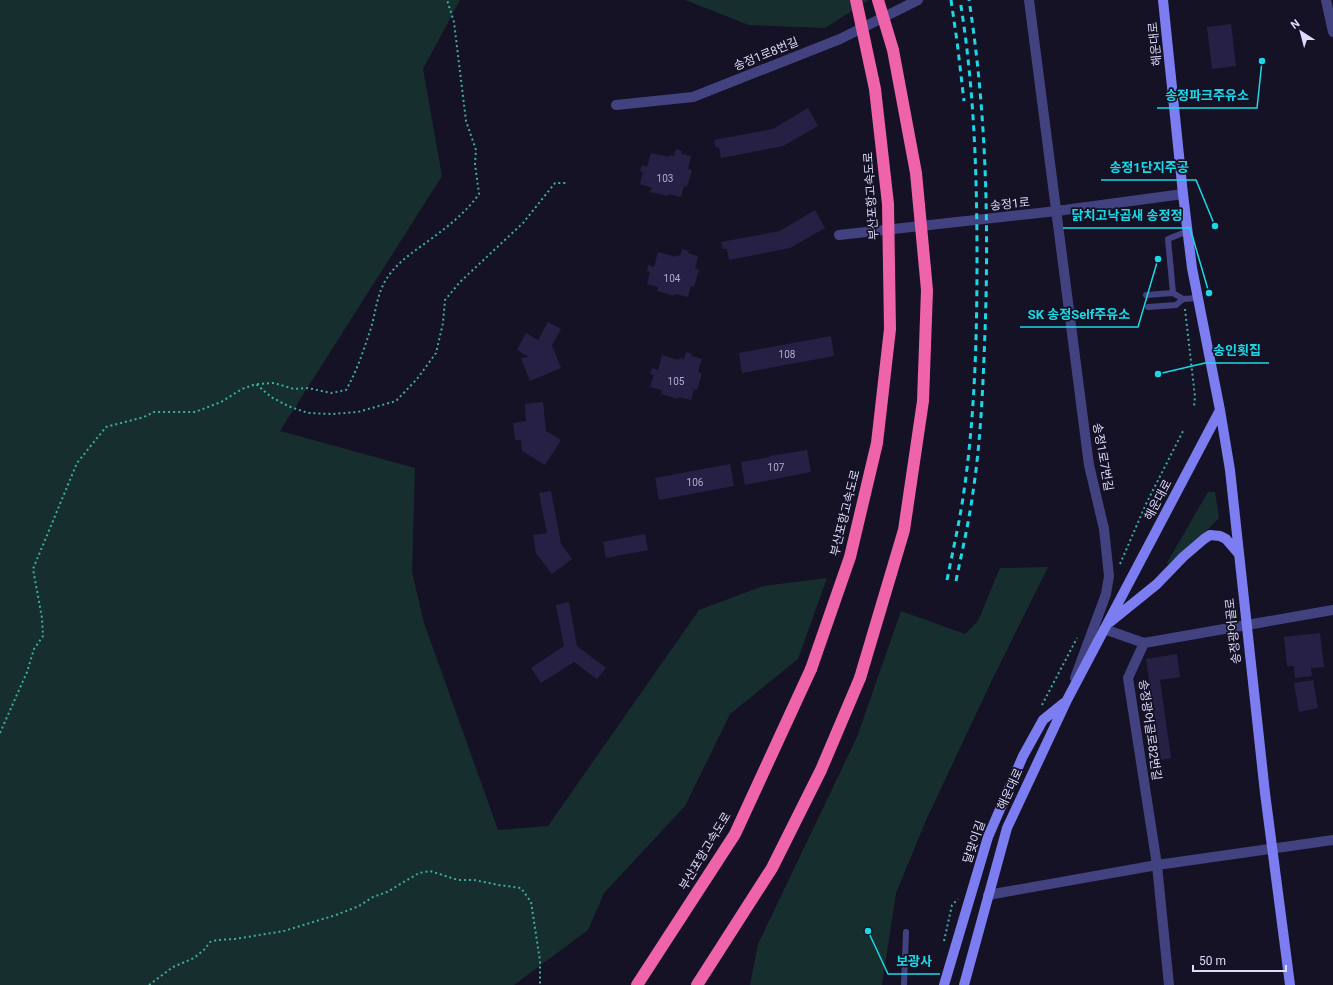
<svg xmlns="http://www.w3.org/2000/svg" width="1333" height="985" font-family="Roboto,'Noto Sans KR',sans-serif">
	<rect width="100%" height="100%" fill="#151226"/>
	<!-- green -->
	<path fill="#162f2e" d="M 0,0 L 460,0 L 423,69 L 442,176 L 280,431 L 415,468 L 412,572 L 424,623 L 498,830 L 548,826 L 699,610 L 763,586 L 827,578 L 798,659 L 730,714 L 685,806 L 604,893 L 588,930 L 514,985 L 0,985 Z
		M 685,0 L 869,0 L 825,28 L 749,25 Z
		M 1208,492 L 1215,492 L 1219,518 L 1206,531 L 1168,564 L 1167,563 Z
		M 1048,567 L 992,680 L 927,818 L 896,893 L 882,985 L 750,985 L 758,944 L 857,737 L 901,611 L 965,634 L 978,621 L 1000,568 Z"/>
	<!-- building -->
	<path fill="#272045" d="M 1231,24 L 1236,66 L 1212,69 L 1207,27 Z
		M 808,108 L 818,126 L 783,146 L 721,158 L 719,147 L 716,148 L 714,140 L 773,129 Z
		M 676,149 L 682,151 L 681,154 L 691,156 L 688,169 L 692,170 L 687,187 L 684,186 L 681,197 L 669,194 L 668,196 L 650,192 L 652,188 L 640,184 L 643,172 L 640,171 L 642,165 L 647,167 L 651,153 L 669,157 L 669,155 L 674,156 Z
		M 815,210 L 825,228 L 790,248 L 729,260 L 727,249 L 723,249 L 721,242 L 780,231 Z
		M 682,249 L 689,251 L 688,253 L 698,256 L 695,268 L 699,270 L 694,287 L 691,286 L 688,297 L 676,294 L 674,296 L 657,291 L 658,287 L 647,284 L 650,272 L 647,271 L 648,265 L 654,267 L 658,252 L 676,257 L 676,255 L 680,256 Z
		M 548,322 L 561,329 L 552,345 L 561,368 L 530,381 L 521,358 L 529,357 L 517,350 L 526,333 L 538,340 Z
		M 831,336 L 834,356 L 742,373 L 739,353 Z
		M 686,352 L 692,354 L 691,356 L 702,359 L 698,372 L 702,373 L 697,390 L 694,389 L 691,400 L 679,397 L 678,399 L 661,394 L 662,390 L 650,387 L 654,375 L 650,374 L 652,368 L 658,370 L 662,355 L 679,360 L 680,358 L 684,359 Z
		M 543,402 L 546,431 L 561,440 L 545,465 L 522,451 L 521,440 L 515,440 L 513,423 L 526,421 L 525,404 Z
		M 807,450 L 811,472 L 745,485 L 741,462 L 770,457 L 769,456 Z
		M 730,464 L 734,486 L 659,500 L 655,478 Z
		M 551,491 L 561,544 L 572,559 L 552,574 L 536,553 L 533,535 L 547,533 L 539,493 Z
		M 645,534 L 648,550 L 606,558 L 603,542 Z
		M 569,602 L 577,646 L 606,668 L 597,679 L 574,662 L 541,683 L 531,668 L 564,646 L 556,605 Z
		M 1320,633 L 1324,667 L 1311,668 L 1312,676 L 1295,678 L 1294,666 L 1287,666 L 1284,637 Z
		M 1177,654 L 1180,677 L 1160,680 L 1171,758 L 1161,760 L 1146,659 Z
		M 1313,680 L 1318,708 L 1299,712 L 1294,683 Z"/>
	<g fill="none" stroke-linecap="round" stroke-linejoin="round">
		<!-- path -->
		<path stroke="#3dada3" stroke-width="2" stroke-dasharray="2 3" stroke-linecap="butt" d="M 1185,309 L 1195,397 L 1194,406
			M 257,384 L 274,383 L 294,389 L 308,388 L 331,393 L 346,390 C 357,371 364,349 371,328 C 376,311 377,293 387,278 C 399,260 418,249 435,236 C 451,224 468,210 479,194 L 475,164 L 476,150 L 466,121 L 454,22 L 447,0
			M 1120,564 L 1146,504 L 1183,431
			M 1042,705 L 1077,638
			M 0,733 L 27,672 L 34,649 L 43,636 L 42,618 L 33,569 L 77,463 L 106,427 L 144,417 L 154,412 L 195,412 L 221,402 L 242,389 L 256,384 L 271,397 L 288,406 L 308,413 L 332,414 L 358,412 L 396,401 L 417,379 L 436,353 L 443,323 L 445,300 L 460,282 L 523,223 L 555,183 L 568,183
			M 944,941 L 952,905 L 958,899
			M 149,985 L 173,967 L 194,958 L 205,949 L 210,942 L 217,940 L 235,939 L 284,931 L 336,915 L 359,906 L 373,897 L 387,892 L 419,873 L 430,871 L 458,880 L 474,880 L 499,885 L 521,888 L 531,902 L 540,961 L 540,985"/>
		<!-- lane -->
		<path stroke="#434280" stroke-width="6" d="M 1173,293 L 1168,239 L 1188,231
			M 1146,295 L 1173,293 L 1183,299 L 1198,298
			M 1148,307 L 1176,305 L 1183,299
			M 904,985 L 906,932"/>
		<!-- street -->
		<path stroke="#434280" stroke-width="10" d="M 1029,0 L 1089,465 L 1104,529 L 1109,576 L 1106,594 L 1075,678
			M 1326,0 L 1333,32
			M 616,105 L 693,97 L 840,39 L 918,0
			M 839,235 L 1057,211 L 1183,194
			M 1104,629 L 1144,643 L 1128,678 L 1157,865 L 1169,985
			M 1144,643 L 1333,610
			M 988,895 L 1157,865 L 1333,840"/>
		<!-- secondary -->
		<path stroke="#7c7df1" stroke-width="10" d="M 1163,0 L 1183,194 L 1192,268 L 1220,410 L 1230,470 L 1265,793 L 1290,985
			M 1110,622 L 1157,584 L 1183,557 L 1204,539 L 1210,535 L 1220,536 L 1226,539 L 1238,553
			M 944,985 L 988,837 L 1023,756 L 1043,720 L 1064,703
			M 964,985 L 1007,828 L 1067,700 L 1220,410"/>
		<!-- highway -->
		<path stroke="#ee63aa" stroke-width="12" d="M 637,985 L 735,834 L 811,669
			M 697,985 L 772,868 L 821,770 L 860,678"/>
		<!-- rail -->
		<path stroke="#1cd8e6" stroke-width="3" stroke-dasharray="6 5" stroke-linecap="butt" d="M 951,0 L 957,41 L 964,101
			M 947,580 C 953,550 960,520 964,491 C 975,414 977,336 977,259 C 977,172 974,85 960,0
			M 956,581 C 962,551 969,522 973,492 C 981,439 983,385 985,332 C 989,221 986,109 969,0"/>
		<!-- highway-bridge -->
		<path stroke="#ee63aa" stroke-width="12" d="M 811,669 L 850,557 L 877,443 L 890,329 L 888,204 L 875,89 L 856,0
			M 860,678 L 904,530 L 923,401 L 927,290 L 916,173 L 893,50 L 878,0"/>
	</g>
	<g text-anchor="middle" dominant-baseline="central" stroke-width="3.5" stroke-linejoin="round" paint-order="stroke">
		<!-- number labels -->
		<g font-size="10" fill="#b0acce">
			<text x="665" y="178">103</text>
			<text x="672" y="278">104</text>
			<text x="787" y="354">108</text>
			<text x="676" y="381">105</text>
			<text x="776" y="467">107</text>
			<text x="695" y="482">106</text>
		</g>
		<!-- street labels -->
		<g font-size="12" fill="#dedbfb" stroke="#151226">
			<text transform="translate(1155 44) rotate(-96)">해운대로</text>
			<text transform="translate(766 54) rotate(-22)">송정1로8번길</text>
			<text transform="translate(871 196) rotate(-94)">부산포항고속도로</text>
			<text transform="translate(1010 204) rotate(-6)">송정1로</text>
			<text transform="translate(1103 457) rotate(80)">송정1로7번길</text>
			<text transform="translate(1158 500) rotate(-62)">해운대로</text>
			<text transform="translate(845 513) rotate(-76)">부산포항고속도로</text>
			<text transform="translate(1233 631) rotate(-96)">송정광어골로</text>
			<text transform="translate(1150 730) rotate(82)">송정광어골로82번길</text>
			<text transform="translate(1010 789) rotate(-65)">해운대로</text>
			<text transform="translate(974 842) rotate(-71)">달맞이길</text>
			<text transform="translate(705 851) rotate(-59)">부산포항고속도로</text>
		</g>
	</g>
	<!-- callouts -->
	<path fill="none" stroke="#1cd8e6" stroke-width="1.5" d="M1262 61L1257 108H1157M1215 226L1196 180H1101M1209 293L1190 228H1063M1158 259L1138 327H1020M1158 374L1205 363H1269M868 931L888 974H940"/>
	<g fill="#1cd8e6" stroke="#151226" stroke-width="1.5">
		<circle cx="1262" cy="61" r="4"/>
		<circle cx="1215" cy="226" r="4"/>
		<circle cx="1209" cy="293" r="4"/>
		<circle cx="1158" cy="259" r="4"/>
		<circle cx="1158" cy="374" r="4"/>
		<circle cx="868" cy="931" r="4"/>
	</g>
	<g font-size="13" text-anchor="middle" font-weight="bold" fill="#1cd8e6" stroke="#151226" stroke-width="3.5" stroke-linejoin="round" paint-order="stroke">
		<text x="1207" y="100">송정파크주유소</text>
		<text x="1149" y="172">송정1단지주공</text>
		<text x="1127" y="220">닭치고낙곱새 송정정</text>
		<text x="1079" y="319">SK 송정Self주유소</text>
		<text x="1237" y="355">송인횟집</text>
		<text x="914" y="966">보광사</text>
	</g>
	<!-- north arrow -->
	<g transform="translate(1301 32) rotate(324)" stroke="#151226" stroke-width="3" paint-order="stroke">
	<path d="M0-3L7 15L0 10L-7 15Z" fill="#dedbfb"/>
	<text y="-6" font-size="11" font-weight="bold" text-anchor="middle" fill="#dedbfb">N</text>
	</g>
	<!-- scale -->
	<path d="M1193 965v6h93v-6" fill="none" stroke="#dedbfb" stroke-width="2"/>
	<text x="1199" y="965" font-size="12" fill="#dedbfb" stroke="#151226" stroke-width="3" paint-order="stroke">50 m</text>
</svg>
